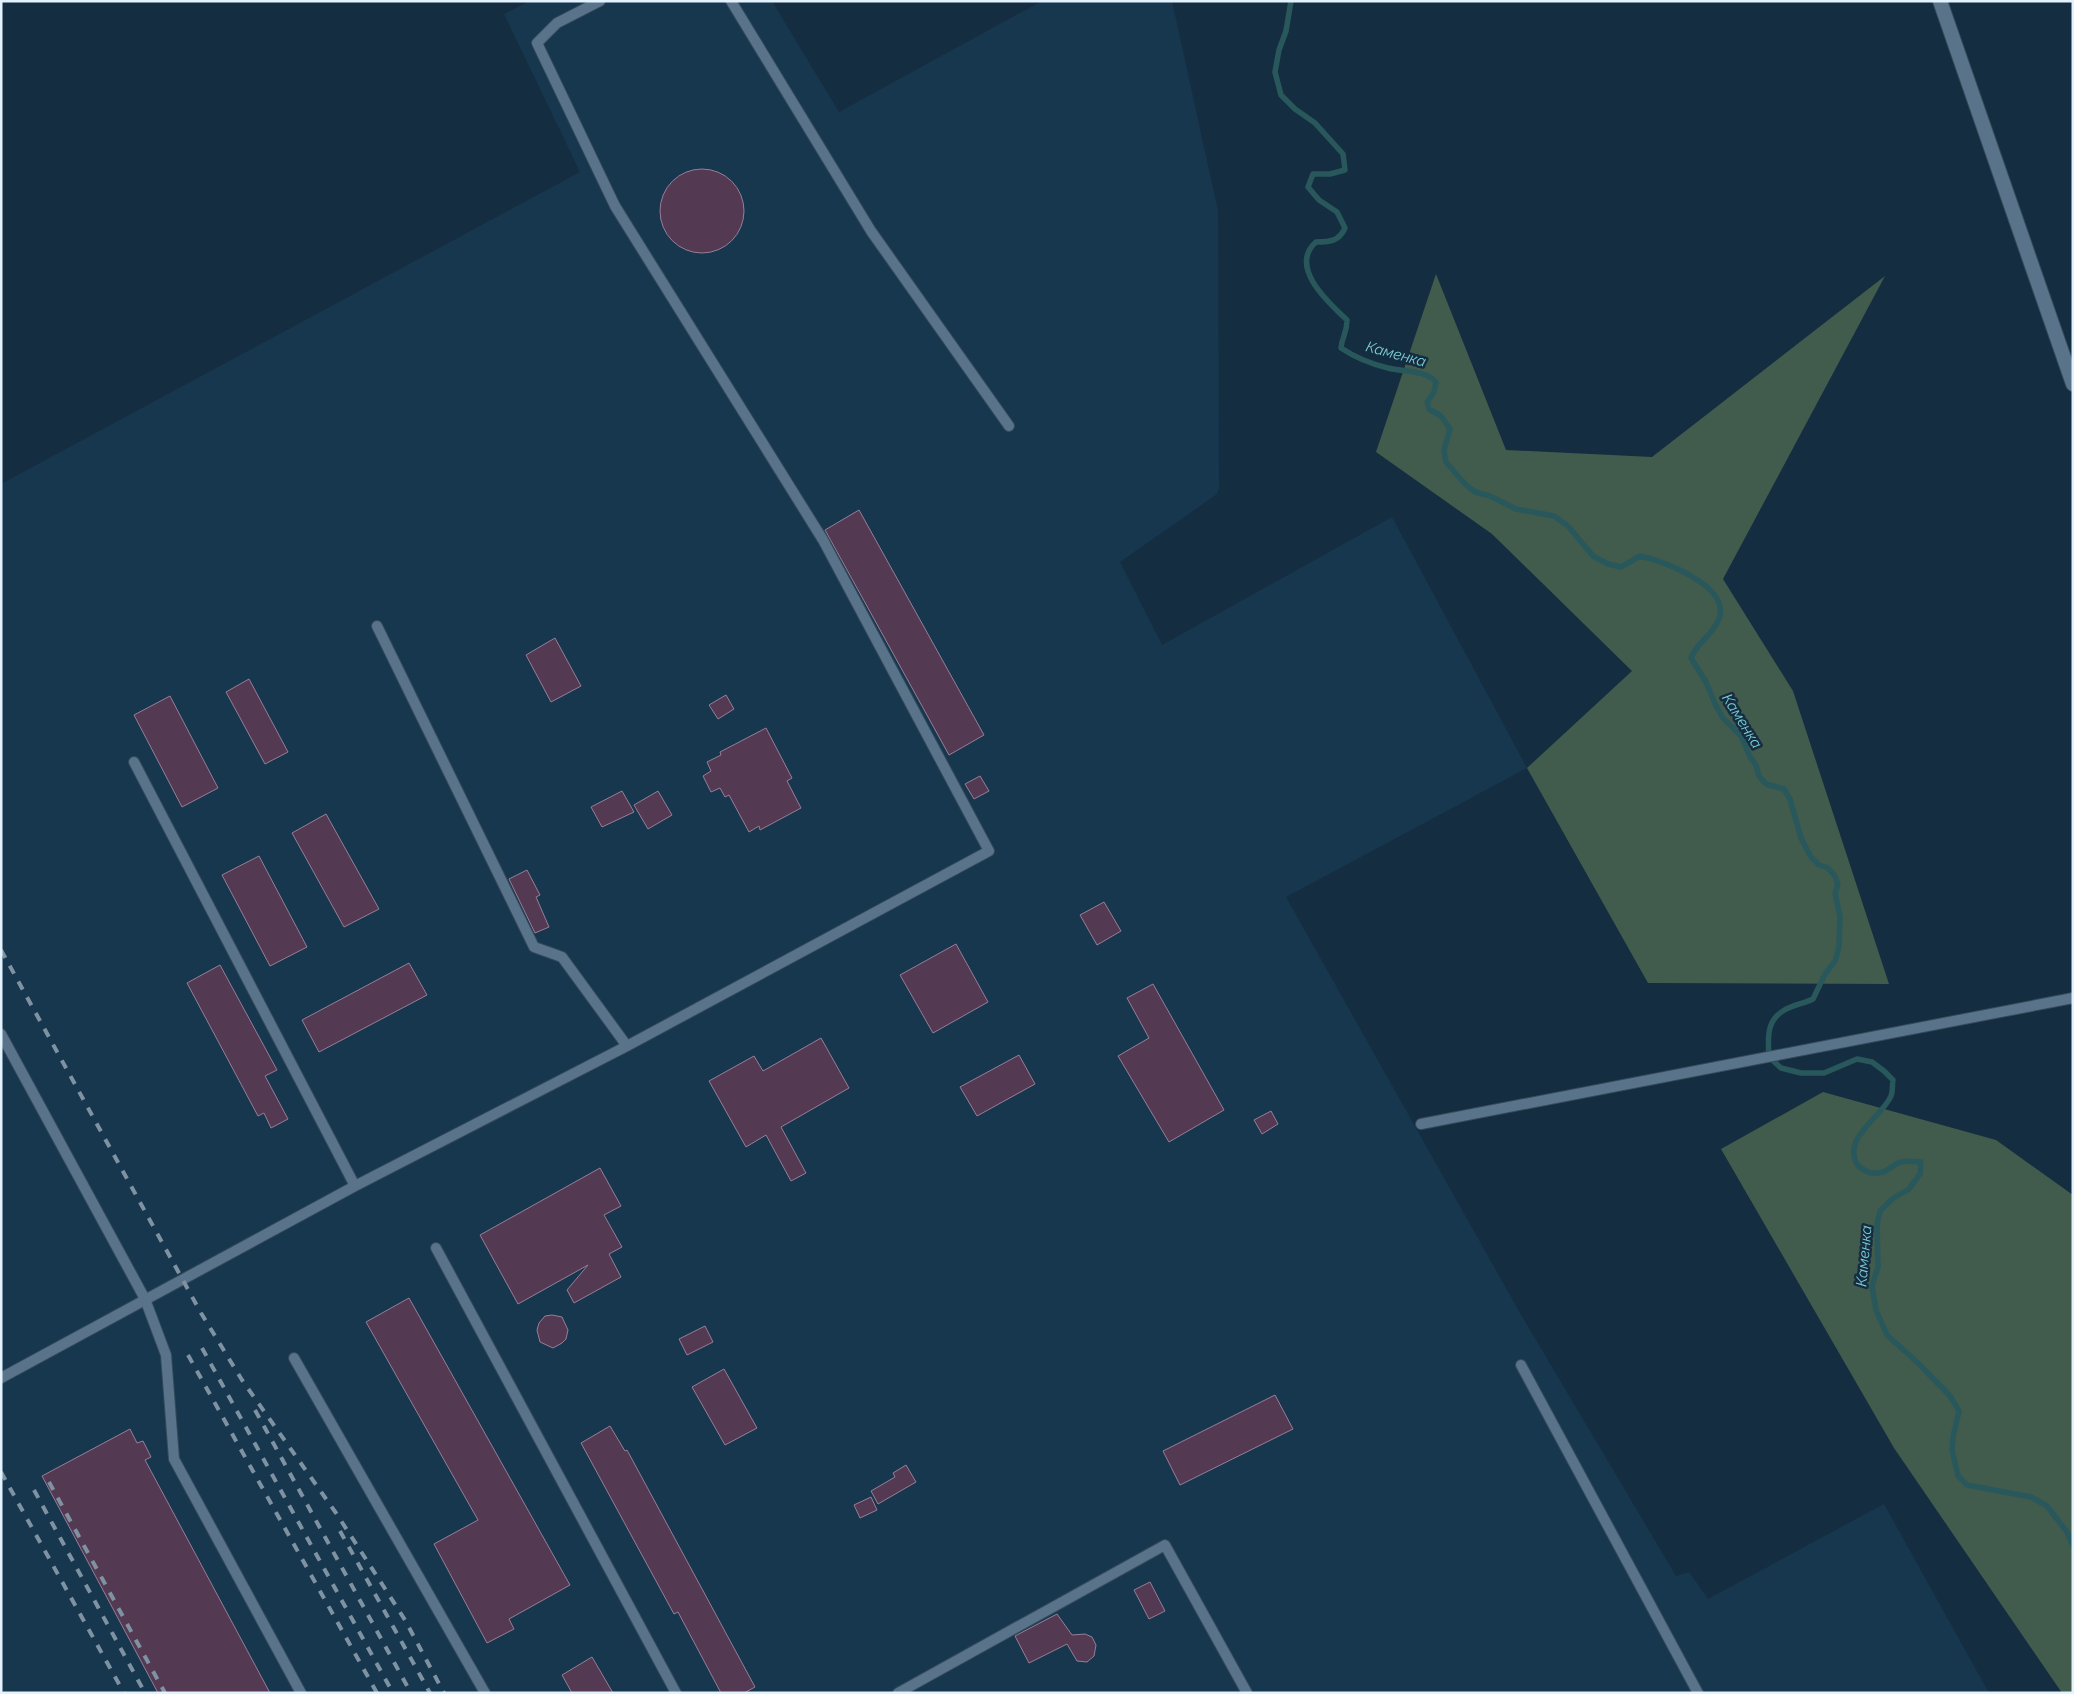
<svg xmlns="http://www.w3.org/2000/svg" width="2074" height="1694" font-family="Raleway,sans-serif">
	<rect width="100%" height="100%" fill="#152d40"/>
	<!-- built -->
	<path fill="#17374f" d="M 530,1 L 772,1 L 839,112 L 1042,1 L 1172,1 L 1218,211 L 1219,488 L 1217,494 L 1120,562 L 1162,645 L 1392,517 L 1527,768 L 1286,897 L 1520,1313 L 1676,1576 L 1689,1572 L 1708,1599 L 1884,1504 L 1989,1693 L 1,1693 L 1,484 L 580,172 L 504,14 Z"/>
	<!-- green -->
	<path fill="#415b4d" d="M 1436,274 L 1506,450 L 1652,457 L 1885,276 L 1723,579 L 1793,691 L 1889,984 L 1648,983 L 1527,768 L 1632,671 L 1492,534 L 1376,452 Z
		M 1823,1092 L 1996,1140 L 2073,1195 L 2073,1693 L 2062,1693 L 1894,1448 L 1721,1149 Z"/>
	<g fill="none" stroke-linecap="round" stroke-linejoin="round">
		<!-- stream -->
		<path stroke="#29585c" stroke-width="5.5" d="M 1291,1 L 1286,31 L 1279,50 L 1275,72 L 1281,95 L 1295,109 L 1315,123 L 1343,154 L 1345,170 L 1330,174 L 1313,174 L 1308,187 L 1319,200 L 1337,212 L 1345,228 C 1339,241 1331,242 1316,242 C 1288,267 1329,303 1347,320 C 1347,334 1342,336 1341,348 C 1356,358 1371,364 1388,368 C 1404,372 1425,370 1436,382 L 1434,392 L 1427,402 L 1429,409 L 1441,416 L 1450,429 L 1444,450 L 1446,462 L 1465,484 L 1475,492 L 1490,496 L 1516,509 L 1554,516 L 1568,526 L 1593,556 L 1608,564 L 1621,567 L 1640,556 C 1664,561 1731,586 1719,619 C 1713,635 1697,642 1691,658 L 1706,682 L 1715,704 L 1723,718 L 1741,736 L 1750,757 L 1756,765 L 1759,776 L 1766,784 L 1784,789 L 1790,799 L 1801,838 L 1811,857 L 1819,865 L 1828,868 L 1835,876 L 1838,885 L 1835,893 L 1840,917 L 1839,947 L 1835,961 L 1825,974 L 1813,999 C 1803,1004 1792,1005 1783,1011 C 1766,1021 1768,1040 1769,1057 L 1781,1068 L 1801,1073 L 1824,1073 L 1857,1059 L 1872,1062 L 1884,1071 L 1893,1080 C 1892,1085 1893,1091 1891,1096 C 1882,1117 1842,1138 1857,1164 C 1859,1168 1868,1173 1873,1173 C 1889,1174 1890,1165 1901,1162 C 1906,1160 1915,1162 1921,1162 L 1920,1174 L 1909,1189 L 1892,1199 L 1880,1211 L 1877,1224 L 1878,1267 L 1872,1286 L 1876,1310 L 1887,1335 L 1919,1364 L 1950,1396 L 1959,1411 L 1953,1437 L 1952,1450 L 1958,1476 L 1967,1485 L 2031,1497 L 2047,1506 L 2067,1532 L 2073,1546"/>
	</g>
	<!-- building -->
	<path fill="#533a52" stroke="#987e96" d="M660 211a42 42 0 1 1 84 0a42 42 0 1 1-84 0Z
		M 859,510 L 984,735 L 949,755 L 825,530 Z
		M 555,638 L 581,686 L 551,702 L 526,655 Z
		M 249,679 L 288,752 L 265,764 L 226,692 Z
		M 726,695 L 734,709 L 718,719 L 709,705 Z
		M 170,696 L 218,788 L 182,807 L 134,715 Z
		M 766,728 L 792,778 L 787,781 L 801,808 L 760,830 L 759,826 L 749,832 L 729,795 L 725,797 L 720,788 L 711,792 L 703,776 L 711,771 L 707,762 L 721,755 L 720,752 Z
		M 980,776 L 989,791 L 974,799 L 965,784 Z
		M 622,791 L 634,812 L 602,827 L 591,807 Z
		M 658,791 L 672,815 L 648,829 L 634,805 Z
		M 326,814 L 379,909 L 344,927 L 292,833 Z
		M 259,856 L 307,947 L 270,966 L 222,875 Z
		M 527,870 L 540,895 L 536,897 L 549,927 L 535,933 L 509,879 Z
		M 1104,902 L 1121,931 L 1097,945 L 1080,915 Z
		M 956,944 L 988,1002 L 933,1033 L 900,975 Z
		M 409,963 L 427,995 L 319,1052 L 302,1020 Z
		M 220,965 L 277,1070 L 265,1076 L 288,1119 L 271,1128 L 264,1113 L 258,1116 L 187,983 Z
		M 1153,984 L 1224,1110 L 1169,1142 L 1118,1056 L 1149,1038 L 1127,998 Z
		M 821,1038 L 849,1088 L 781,1127 L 806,1173 L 791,1181 L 766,1135 L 746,1147 L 709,1081 L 754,1056 L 763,1071 Z
		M 1019,1055 L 1035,1084 L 977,1116 L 960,1087 Z
		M 1271,1111 L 1278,1124 L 1262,1134 L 1254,1120 Z
		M 600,1168 L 621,1206 L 604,1215 L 622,1247 L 609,1254 L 621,1277 L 574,1303 L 567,1290 L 588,1265 L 518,1304 L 480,1235 Z
		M 409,1298 L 570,1585 L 509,1619 L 514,1629 L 487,1643 L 434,1544 L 478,1520 L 366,1322 Z
		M 552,1315 L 562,1317 L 568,1330 L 566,1339 L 562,1343 L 553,1348 L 540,1342 L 537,1330 L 539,1323 L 545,1316 Z
		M 705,1326 L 713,1342 L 687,1355 L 679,1339 Z
		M 724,1369 L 757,1428 L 725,1445 L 692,1387 Z
		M 1275,1395 L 1293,1429 L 1180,1485 L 1163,1451 Z
		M 610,1426 L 625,1451 L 627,1450 L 755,1687 L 744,1693 L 721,1693 L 678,1612 L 674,1614 L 581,1443 Z
		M 130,1429 L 137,1443 L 143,1441 L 151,1457 L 145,1460 L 270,1693 L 158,1693 L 42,1476 Z
		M 906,1465 L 916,1482 L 878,1504 L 871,1491 L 895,1477 L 893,1473 Z
		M 871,1497 L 877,1510 L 860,1518 L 854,1505 Z
		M 1150,1582 L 1165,1611 L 1149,1619 L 1134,1590 Z
		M 1057,1614 L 1072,1635 L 1085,1634 L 1092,1637 L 1096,1645 L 1094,1656 L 1087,1662 L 1077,1661 L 1067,1644 L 1029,1663 L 1015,1636 Z
		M 592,1657 L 613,1693 L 572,1693 L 562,1675 Z"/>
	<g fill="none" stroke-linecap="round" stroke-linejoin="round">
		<defs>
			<path id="service" d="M 731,1 L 871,231 L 1009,426
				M 377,626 L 534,947 L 562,957 L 627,1046
				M 134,762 L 355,1186
				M 1,1034 L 145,1299 L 166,1355 L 174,1459 L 301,1693
				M 1421,1124 L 2073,998
				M 436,1248 L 676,1693
				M 294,1358 L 485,1693
				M 1521,1365 L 1698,1693
				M 1,1378 L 355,1186 L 627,1046 L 989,851 L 823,540 L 615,206 L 537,43 L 557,23 L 600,1
				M 898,1693 L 1165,1545 L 1247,1693"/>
			<path id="minor" d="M 1940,1 L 2073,384"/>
		</defs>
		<!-- service casing -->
		<use href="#service" stroke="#364a5a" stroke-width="12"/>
		<!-- minor casing -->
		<use href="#minor" stroke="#364a5a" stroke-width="16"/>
		<!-- service -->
		<use href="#service" stroke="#59748a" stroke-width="10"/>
		<!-- minor -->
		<use href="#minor" stroke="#59748a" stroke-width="14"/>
		<!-- rail -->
		<path stroke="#7f92a2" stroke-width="4" stroke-dasharray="9 9" stroke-linecap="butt" d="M 1,950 L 201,1313 L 242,1380 L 336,1513 L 382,1584 L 405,1620 L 444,1693
			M 202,1348 L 393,1693
			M 188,1355 L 377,1693
			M 255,1410 L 411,1693
			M 1,1472 L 124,1693
			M 49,1482 L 165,1693
			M 34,1490 L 145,1693
			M 340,1531 L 430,1693"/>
	</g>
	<g text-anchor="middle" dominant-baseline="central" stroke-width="5" stroke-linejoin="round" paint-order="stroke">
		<!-- water labels -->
		<g font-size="15" font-style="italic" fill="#7bced5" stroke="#152d40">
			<text transform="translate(1396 354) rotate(15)">Каменка</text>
			<text transform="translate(1742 721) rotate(58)">Каменка</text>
			<text transform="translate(1864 1256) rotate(-85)">Каменка</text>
		</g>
	</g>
	<!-- border -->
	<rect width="2074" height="1694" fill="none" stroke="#e3f2ff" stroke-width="5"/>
</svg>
